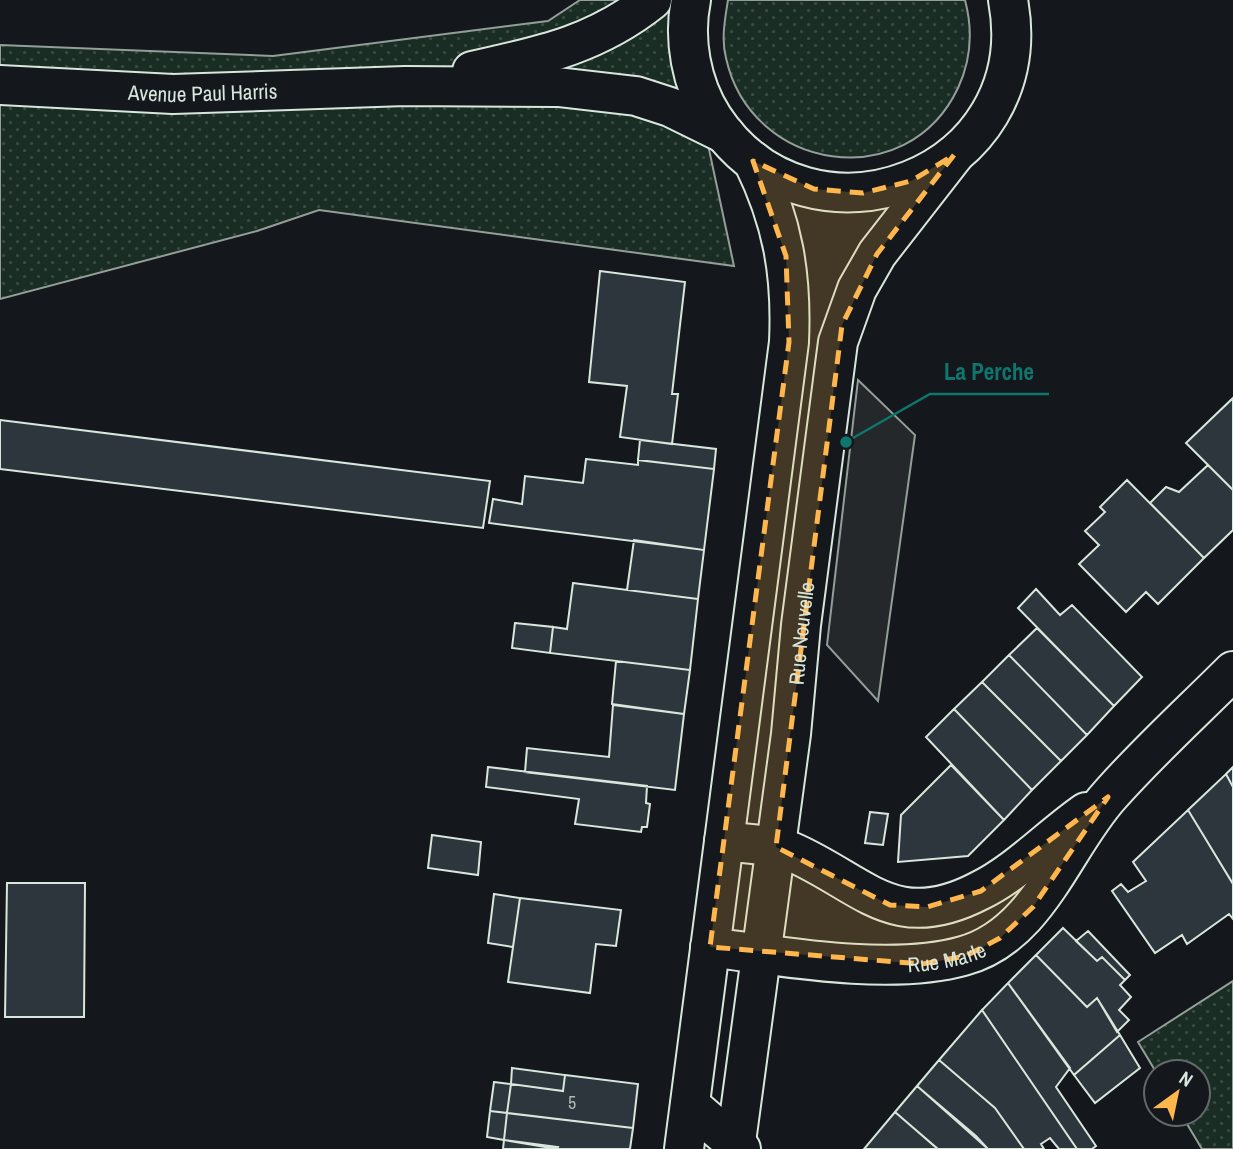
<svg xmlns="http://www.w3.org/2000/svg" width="1233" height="1149" font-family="'Archivo Narrow',sans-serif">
	<defs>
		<pattern id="grass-dots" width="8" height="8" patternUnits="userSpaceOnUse" patternTransform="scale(1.75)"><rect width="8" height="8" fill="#1a2d24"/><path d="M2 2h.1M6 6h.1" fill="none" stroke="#3b4b43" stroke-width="1.8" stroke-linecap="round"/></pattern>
	</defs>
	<rect width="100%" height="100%" fill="#14181c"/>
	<!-- grass -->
	<path fill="url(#grass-dots)" stroke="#939e99" stroke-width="2" d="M 580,0 L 677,0 L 734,266 L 319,210 L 257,231 L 0,299 L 0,45 L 273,56 L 548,21 Z
		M 728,0 L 965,0 C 973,30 971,60 958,88 C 907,196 751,172 726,58 C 721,39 725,19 728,0 Z
		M 1233,981 L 1233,1149 L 1202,1149 L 1181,1114 L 1198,1114 L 1198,1072 L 1156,1072 L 1138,1042 Z"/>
	<!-- parking -->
	<path fill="#24282b" stroke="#939e99" stroke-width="2" d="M 858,380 L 915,435 L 878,701 L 827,645 Z"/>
	<!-- building -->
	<path fill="#2c363c" stroke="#d8e6dc" stroke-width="2" d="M 600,271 L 685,282 L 672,394 L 678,394 L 672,444 L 620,437 L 627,386 L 589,382 Z
		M 1233,398 L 1233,490 L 1186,443 Z
		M 0,420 L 490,481 L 483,528 L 0,469 Z
		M 640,440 L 716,449 L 714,469 L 638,460 Z
		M 586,459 L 638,465 L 638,460 L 714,469 L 704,550 L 489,523 L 493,499 L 522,504 L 525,476 L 583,483 Z
		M 1208,465 L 1233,490 L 1233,530 L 1204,558 L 1150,503 L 1166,487 L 1179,492 Z
		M 1127,480 L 1204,558 L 1158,604 L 1146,592 L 1126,612 L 1079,564 L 1099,545 L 1085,531 L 1105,512 L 1100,507 Z
		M 634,540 L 704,550 L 698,599 L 627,590 Z
		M 573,583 L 698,599 L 690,670 L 550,653 L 553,627 L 567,629 Z
		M 1036,589 L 1060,615 L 1072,605 L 1142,677 L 1114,706 L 1018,608 Z
		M 515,623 L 553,627 L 550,653 L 512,648 Z
		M 1037,628 L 1114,706 L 1087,735 L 1009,655 Z
		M 1009,655 L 1087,735 L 1061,761 L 982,682 Z
		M 616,661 L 690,670 L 684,714 L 612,704 Z
		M 982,682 L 1061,761 L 1032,790 L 954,709 Z
		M 613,705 L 684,714 L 675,790 L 525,772 L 527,748 L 609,757 Z
		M 954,709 L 1032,790 L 1004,820 L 926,737 Z
		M 951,765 L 1004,820 L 968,856 L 898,862 L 901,815 Z
		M 488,767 L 647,786 L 646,803 L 650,804 L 647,827 L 642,827 L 641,832 L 575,824 L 579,799 L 486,787 Z
		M 1233,767 L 1233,787 L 1226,774 Z
		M 1226,774 L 1233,787 L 1233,884 L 1188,810 Z
		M 1188,810 L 1233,884 L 1233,919 L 1229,914 L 1187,944 L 1182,935 L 1155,953 L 1112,891 L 1121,884 L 1128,892 L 1146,881 L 1133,862 Z
		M 870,812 L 888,814 L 883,845 L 865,843 Z
		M 432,835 L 481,842 L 478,875 L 428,868 Z
		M 7,883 L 85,883 L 84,1017 L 5,1017 Z
		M 494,894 L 520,898 L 513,947 L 488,943 Z
		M 520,898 L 621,910 L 616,946 L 596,944 L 590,993 L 508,982 Z
		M 1063,928 L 1097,961 L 1102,957 L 1125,980 L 1120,985 L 1131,997 L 1119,1010 L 1129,1020 L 1117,1032 L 1097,998 L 1087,1007 L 1036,955 Z
		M 1088,931 L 1130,975 L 1125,980 L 1102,957 L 1097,961 L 1076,941 Z
		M 1036,955 L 1087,1007 L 1097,998 L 1120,1035 L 1074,1075 L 1008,983 Z
		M 1008,983 L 1070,1068 L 1056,1087 L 1096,1146 L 1092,1149 L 1077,1149 L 982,1010 Z
		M 982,1010 L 1077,1149 L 1059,1149 L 1050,1138 L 1041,1144 L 1044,1149 L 1024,1149 L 995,1108 L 939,1060 Z
		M 1120,1035 L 1140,1068 L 1095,1103 L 1074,1075 Z
		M 939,1060 L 995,1108 L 1024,1149 L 988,1149 L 917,1086 Z
		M 512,1068 L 565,1075 L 563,1091 L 511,1084 Z
		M 565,1075 L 638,1084 L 633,1128 L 507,1113 L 511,1084 L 563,1091 Z
		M 494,1082 L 511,1084 L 507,1113 L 490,1111 Z
		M 917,1086 L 976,1136 L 988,1149 L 938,1149 L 895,1112 Z
		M 490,1111 L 507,1113 L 504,1140 L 487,1137 Z
		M 895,1112 L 933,1145 L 938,1149 L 864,1149 Z
		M 507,1113 L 633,1128 L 630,1149 L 557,1149 L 504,1140 Z
		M 504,1140 L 558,1147 L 557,1149 L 503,1149 Z"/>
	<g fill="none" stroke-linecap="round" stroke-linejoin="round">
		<defs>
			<g id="minor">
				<path d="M 724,841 C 746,844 772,844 792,852 C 863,883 894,935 979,891 C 1018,872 1050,837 1086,812"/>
				<path id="s1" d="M 710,947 C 784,957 892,976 963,956 C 1038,936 1063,847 1110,795 C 1148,752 1192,712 1233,671"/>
				<path d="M 690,1105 L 741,1149"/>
			</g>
			<g id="secondary">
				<path d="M 691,0 C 683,39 691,84 713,118 C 811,266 1041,176 1008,0"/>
				<path d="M 472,71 C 540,56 596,45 652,0"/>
				<path id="s2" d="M 0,85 L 173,94 L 405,86 L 558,87 L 636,96 L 670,107 L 725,134"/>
				<path d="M 684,1149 L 789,342 C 792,275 783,222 753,161"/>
				<path id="s3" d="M 735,1149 L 791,734 L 801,625 L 838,342 L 857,289 L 877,254 L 954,155"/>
			</g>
		</defs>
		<!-- minor casing -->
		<use href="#minor" stroke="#d8e6dc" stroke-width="42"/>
		<!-- secondary casing -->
		<use href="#secondary" stroke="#d8e6dc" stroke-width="42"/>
		<!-- minor -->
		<use href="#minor" stroke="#14181c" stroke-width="38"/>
		<!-- secondary -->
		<use href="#secondary" stroke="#14181c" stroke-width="38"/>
	</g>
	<!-- marked area -->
	<path fill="#ffb74d" fill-opacity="0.2" stroke="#ffb74d" stroke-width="5" stroke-dasharray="14 9" stroke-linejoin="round" d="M 954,155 L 877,254 L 842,325 L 776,847 L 890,905 L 927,907 L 981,891 L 1108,797 L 1033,907 L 1000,938 L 966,956 L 922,964 L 710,947 L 789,342 L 786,256 L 753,161 L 814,189 L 863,193 L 911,181 Z"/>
	<g text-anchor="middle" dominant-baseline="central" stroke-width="5" stroke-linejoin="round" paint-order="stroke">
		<!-- number labels -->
		<g font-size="18" fill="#adbab4">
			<text x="572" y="1102">5</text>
		</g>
		<!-- street labels -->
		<g font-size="21" fill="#d8e6dc" stroke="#14181c">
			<text stroke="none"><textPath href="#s2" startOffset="203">Avenue Paul Harris</textPath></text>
			<text stroke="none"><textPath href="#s3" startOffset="520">Rue Nouvelle</textPath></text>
			<text stroke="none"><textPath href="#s1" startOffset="238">Rue Marle</textPath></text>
		</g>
	</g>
	<!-- callouts -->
	<path fill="none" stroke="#0f766e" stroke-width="2.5" d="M846 442L930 394H1049"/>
	<circle fill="#0f766e" stroke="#14181c" stroke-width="2.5" cx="846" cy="442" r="7"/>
	<g font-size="23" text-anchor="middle" font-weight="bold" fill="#0f766e" stroke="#14181c" stroke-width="5" stroke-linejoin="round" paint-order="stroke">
		<text x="989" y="380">La Perche</text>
	</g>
	<!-- north arrow -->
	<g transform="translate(1177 1093) rotate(33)"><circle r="33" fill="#14181c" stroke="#626a69" stroke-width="2"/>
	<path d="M0-5L12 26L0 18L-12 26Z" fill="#ffb74d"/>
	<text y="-10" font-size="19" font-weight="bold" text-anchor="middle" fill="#d8e6dc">N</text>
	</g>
</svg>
